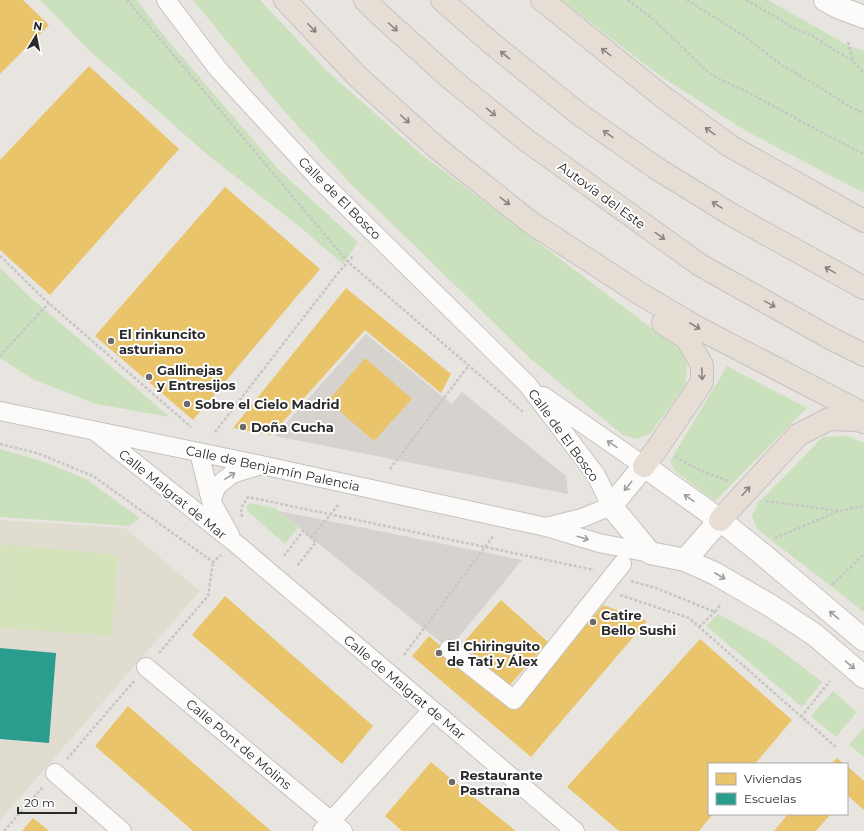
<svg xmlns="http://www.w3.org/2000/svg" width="864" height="831" font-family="Montserrat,sans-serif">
	<rect width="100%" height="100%" fill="#e8e5e1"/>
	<!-- education -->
	<path fill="#e1dcd0" d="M 0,520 L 125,528 L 200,591 L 0,820 Z"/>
	<!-- green -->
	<path fill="#cbe0bd" d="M 40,0 L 137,0 L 165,37 L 280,171 L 358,242 L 343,264 L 295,223 L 209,156 L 91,52 Z
		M 193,0 L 260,0 L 327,71 L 420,153 L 683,352 L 687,365 L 686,384 L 650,434 L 637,439 L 623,435 L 532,360 L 351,184 L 283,110 Z
		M 561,0 L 768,0 L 849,46 L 864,51 L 864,193 L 746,131 L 659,75 Z
		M 0,268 L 30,297 L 170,417 L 96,404 L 32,379 L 0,358 Z
		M 727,366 L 807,408 L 715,501 L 676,472 L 670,461 Z
		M 847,436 L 864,443 L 864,612 L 757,529 L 752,516 L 758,503 L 823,437 Z
		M 0,449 L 42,461 L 86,479 L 140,518 L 129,526 L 0,517 Z
		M 250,503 L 275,508 L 298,528 L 285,544 L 247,511 L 247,506 Z
		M 718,614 L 773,644 L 822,682 L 802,707 L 706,626 Z
		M 833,691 L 857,712 L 836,737 L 811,716 Z
		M 864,727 L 864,757 L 849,745 Z"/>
	<!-- pitch -->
	<path fill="#d4e3bc" d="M 1,544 L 118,555 L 112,636 L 0,628 Z"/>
	<!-- plaza -->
	<path fill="#d6d3cf" d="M 366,334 L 452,404 L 462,392 L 566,476 L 568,494 L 275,436 Z
		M 278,511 L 325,520 L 522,560 L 449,649 Z"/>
	<!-- homes -->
	<path fill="#e9c46a" d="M 0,0 L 23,0 L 49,25 L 0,74 Z
		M 89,66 L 179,149 L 50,295 L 0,250 L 0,160 Z
		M 225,187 L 320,269 L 193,420 L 95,336 Z
		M 346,288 L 451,374 L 441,393 L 365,330 L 271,435 L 233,428 Z
		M 365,358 L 412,399 L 374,441 L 328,401 Z
		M 225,596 L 373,726 L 342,764 L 192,635 Z
		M 501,600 L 548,642 L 509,686 L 462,644 Z
		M 603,605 L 647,621 L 531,757 L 412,656 L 429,636 L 514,709 Z
		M 700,639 L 792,720 L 755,764 L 709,764 L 709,814 L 713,814 L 699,831 L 619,831 L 567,787 Z
		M 128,706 L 271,831 L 193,831 L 95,746 Z
		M 837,758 L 844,764 L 831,764 Z
		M 431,762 L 456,783 L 516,831 L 402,831 L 385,816 Z
		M 847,766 L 864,781 L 864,810 L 847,795 Z
		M 788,814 L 831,814 L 816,831 L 774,831 Z
		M 33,818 L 49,831 L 22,831 Z"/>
	<!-- schools -->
	<path fill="#2a9d8f" d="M 0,648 L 56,653 L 49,743 L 0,739 Z"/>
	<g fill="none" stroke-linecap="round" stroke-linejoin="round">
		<defs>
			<path id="street" d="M 166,0 L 218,69 L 317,177 L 527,384 L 596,475 L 611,506 L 582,518 L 546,527
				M 543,396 L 644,466
				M 0,411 L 261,465 L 546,527 L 599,543 L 650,553
				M 96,432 L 234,542 L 575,831
				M 199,452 L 211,501 L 230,535
				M 211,501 L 217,486 L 232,474 L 258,466
				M 449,649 L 514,700 L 622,564
				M 146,667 L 343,831
				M 55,773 L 122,831
				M 322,831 L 432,710"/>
			<path id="secondary" d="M 825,0 L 840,8 L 864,17
				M 685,560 L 720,520
				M 864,640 L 761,553 L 720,520 L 644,466 L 611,506 L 650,553 L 685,560 L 716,574 L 771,606 L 815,635 L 864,677"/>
			<path id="highway" d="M 285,0 L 358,77 L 437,148 L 530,222 L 639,293 L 700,329 L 864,414
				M 365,0 L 378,13 L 450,78 L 526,140 L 700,265 L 832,339 L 864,355
				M 442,0 L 490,42 L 579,114 L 656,168 L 732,215 L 864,288
				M 542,0 L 663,97 L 730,146 L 864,221
				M 644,466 L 658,447 L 702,382 L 702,365 L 687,339 L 663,323
				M 720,520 L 798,435 L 829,419 L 858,420 L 864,422"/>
		</defs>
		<!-- street casing -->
		<use href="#street" stroke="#c4c3c3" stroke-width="20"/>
		<!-- secondary casing -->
		<use href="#secondary" stroke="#c4c3c3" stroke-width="24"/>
		<!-- highway casing -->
		<use href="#highway" stroke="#c4c3c2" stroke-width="24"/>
		<!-- path -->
		<path stroke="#c6c6c5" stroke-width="2.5" stroke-dasharray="3 2" stroke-linecap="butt" d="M 127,0 L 348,262 L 523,412
			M 628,0 L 653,19 L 708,72 L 721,80 L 744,90 L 832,138 L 864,154
			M 687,0 L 744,36 L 783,66 L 813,83 L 850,107 L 864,113
			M 746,0 L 776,17 L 793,28 L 813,36 L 834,50 L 853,61 L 864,73
			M 848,42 L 853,61
			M 0,256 L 44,299 L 191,427
			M 0,356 L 49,303
			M 215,432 L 338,273 L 354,255
			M 0,444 L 37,453 L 93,476 L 213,562 L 221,555
			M 675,457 L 704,472 L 729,481
			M 390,469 L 469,365
			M 766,501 L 839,511 L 864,506
			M 242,517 L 241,508 L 248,497 L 594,570
			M 311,538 L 339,504
			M 775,538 L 839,511
			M 284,556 L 303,531 L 316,542 L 297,566
			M 631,581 L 656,588 L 715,612 L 721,604
			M 832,585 L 864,554
			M 620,595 L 689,618 L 837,748
			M 699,627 L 715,612
			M 159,653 L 208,596 L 213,562
			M 404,655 L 494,535
			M 801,717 L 830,681
			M 67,759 L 134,681
			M 4,831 L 43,787"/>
		<!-- street -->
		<use href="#street" stroke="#fcfbfa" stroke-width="18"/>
		<!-- secondary -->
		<use href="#secondary" stroke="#fcfbfa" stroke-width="22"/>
		<!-- highway -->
		<use href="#highway" stroke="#e6ddd5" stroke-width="22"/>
	</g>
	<!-- one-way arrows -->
	<defs><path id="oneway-shaft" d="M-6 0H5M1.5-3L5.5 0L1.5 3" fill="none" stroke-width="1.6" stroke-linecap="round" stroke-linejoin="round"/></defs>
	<g stroke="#888480">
		<use href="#oneway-shaft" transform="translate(393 27) rotate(42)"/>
		<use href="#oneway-shaft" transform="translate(312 28) rotate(46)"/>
		<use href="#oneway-shaft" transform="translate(606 52) rotate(-142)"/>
		<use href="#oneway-shaft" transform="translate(505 55) rotate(-141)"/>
		<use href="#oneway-shaft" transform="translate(491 112) rotate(39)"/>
		<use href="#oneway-shaft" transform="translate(405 119) rotate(42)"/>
		<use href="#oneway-shaft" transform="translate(710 131) rotate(-144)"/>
		<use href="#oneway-shaft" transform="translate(608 134) rotate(-145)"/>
		<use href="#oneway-shaft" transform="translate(505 201) rotate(38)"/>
		<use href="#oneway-shaft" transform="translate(717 205) rotate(-148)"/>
		<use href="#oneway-shaft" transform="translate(660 236) rotate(36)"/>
		<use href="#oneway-shaft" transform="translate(830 270) rotate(-151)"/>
		<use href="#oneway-shaft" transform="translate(770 304) rotate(29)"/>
		<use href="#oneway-shaft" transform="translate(695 326) rotate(30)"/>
		<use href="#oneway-shaft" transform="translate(702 374) rotate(88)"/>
		<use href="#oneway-shaft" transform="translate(746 491) rotate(-48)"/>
	</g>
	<g stroke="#9e9d9c">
		<use href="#oneway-shaft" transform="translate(612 444) rotate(-146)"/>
		<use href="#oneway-shaft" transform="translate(230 476) rotate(-32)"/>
		<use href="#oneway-shaft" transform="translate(628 486) rotate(129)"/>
		<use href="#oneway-shaft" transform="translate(689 498) rotate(-145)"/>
		<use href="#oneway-shaft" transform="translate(583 538) rotate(17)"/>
		<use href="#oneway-shaft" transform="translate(720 576) rotate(30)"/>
		<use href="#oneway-shaft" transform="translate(834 615) rotate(-140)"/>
		<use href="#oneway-shaft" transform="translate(850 665) rotate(40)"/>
	</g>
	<!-- markers -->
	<g fill="#6c6b6a" stroke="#fff" stroke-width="1.5">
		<circle cx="111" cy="341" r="4"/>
		<circle cx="149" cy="377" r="4"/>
		<circle cx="187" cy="404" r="4"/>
		<circle cx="243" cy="427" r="4"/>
		<circle cx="593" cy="622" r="4"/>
		<circle cx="439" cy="653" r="4"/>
		<circle cx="452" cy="782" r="4"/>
	</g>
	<g text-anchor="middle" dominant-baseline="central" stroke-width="4" stroke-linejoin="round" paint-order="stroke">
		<!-- street labels -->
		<g font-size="13" fill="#2a2a2a" stroke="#fff">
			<text transform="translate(602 195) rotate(36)">Autovía del Este</text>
			<text transform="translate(340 198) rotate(45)">Calle de El Bosco</text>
			<text transform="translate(564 435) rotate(54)">Calle de El Bosco</text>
			<text transform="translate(273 468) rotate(12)">Calle de Benjamín Palencia</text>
			<text transform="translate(173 494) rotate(39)">Calle Malgrat de Mar</text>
			<text transform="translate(405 687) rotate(40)">Calle de Malgrat de Mar</text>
			<text transform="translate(239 744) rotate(40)">Calle Pont de Molins</text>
		</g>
		<!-- poi labels -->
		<g font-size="13" font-weight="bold" fill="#2a2a2a" stroke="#fff" text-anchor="start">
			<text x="119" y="334">El rinkuncito<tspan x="119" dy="15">asturiano</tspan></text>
			<text x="157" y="370">Gallinejas<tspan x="157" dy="15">y Entresijos</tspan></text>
			<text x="195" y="404">Sobre el Cielo Madrid</text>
			<text x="251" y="427">Doña Cucha</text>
			<text x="601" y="615">Catire<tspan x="601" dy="15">Bello Sushi</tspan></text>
			<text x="447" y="646">El Chiringuito<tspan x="447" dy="15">de Tati y Álex</tspan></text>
			<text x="460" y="775">Restaurante<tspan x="460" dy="15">Pastrana</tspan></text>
		</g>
	</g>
	<!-- legend -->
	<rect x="708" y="763" width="140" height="52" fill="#ffffff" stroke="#aaaaaa"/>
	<rect x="716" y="773" width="20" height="12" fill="#e9c46a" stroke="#aaaaaa"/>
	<text x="744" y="783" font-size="12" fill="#2a2a2a">Viviendas</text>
	<rect x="716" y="793" width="20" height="12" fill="#2a9d8f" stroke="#aaaaaa"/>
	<text x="744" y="803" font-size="12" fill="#2a2a2a">Escuelas</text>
	<!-- north arrow -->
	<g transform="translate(36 36) rotate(10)" stroke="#ffffff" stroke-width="3" paint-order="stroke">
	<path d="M0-3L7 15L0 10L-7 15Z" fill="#2a2a2a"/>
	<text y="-6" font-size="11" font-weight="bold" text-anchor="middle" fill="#2a2a2a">N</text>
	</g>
	<!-- scale -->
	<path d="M18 807v6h58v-6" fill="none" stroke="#2a2a2a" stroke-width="2"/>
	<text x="24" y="807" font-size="12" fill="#2a2a2a" stroke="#ffffff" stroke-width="3" paint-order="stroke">20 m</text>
</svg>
